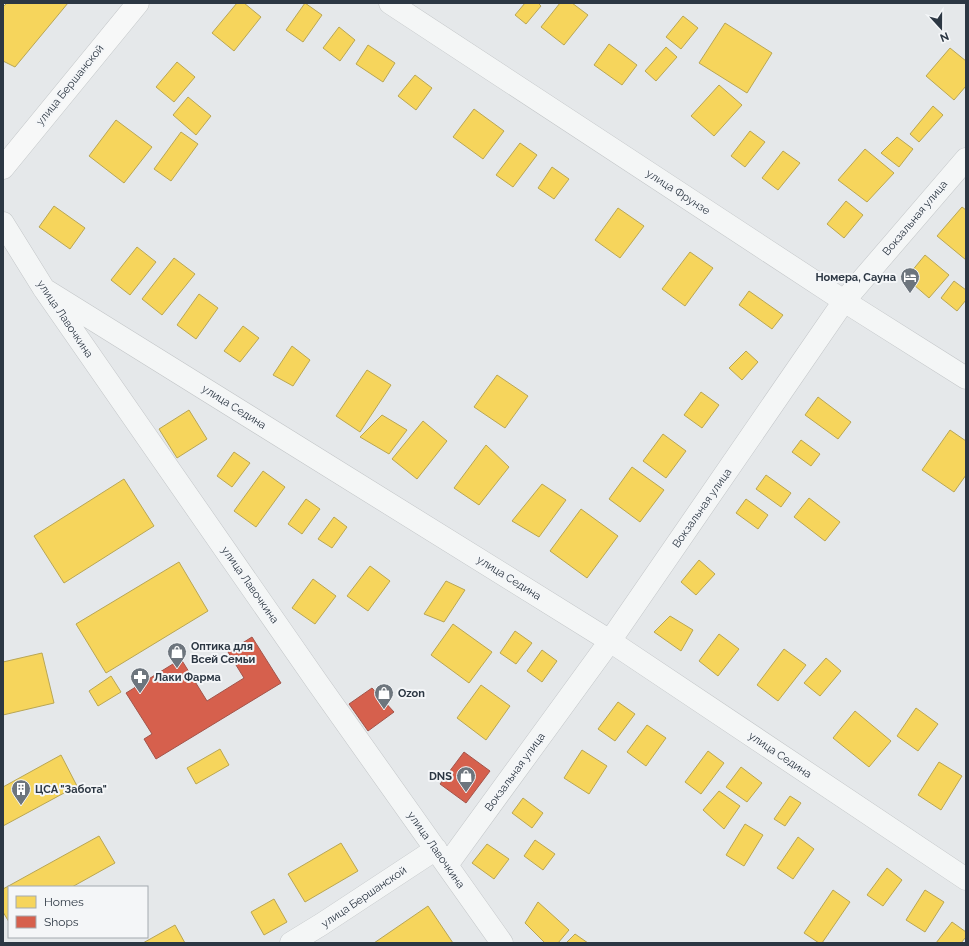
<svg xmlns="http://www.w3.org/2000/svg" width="969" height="946" font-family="Raleway,sans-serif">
	<rect width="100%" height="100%" fill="#e5e8ea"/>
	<!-- homes -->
	<path fill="#f6d55c" stroke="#b9a654" d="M 7,3 L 68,3 L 15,67 L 3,61 L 3,7 Z
		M 237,3 L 244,3 L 261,17 L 234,51 L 212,33 Z
		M 305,3 L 322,15 L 303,42 L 286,30 Z
		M 525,3 L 538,3 L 541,6 L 526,24 L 515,15 Z
		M 560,3 L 572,3 L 588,15 L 564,45 L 541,27 Z
		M 683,16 L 698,28 L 681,49 L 666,37 Z
		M 725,23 L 772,53 L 747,93 L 699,63 Z
		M 339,27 L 355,40 L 340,61 L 323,48 Z
		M 609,44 L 637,65 L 622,85 L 594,65 Z
		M 368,45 L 395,63 L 383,82 L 356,64 Z
		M 666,47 L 677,57 L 656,81 L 645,71 Z
		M 950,48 L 966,61 L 966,86 L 954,100 L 926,76 Z
		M 177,62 L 195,77 L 174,102 L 156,87 Z
		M 415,75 L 432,88 L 416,110 L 398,96 Z
		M 719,85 L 742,105 L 714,136 L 691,116 Z
		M 188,97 L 211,116 L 196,135 L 173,115 Z
		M 933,106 L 943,115 L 919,142 L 910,134 Z
		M 474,109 L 504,131 L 483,159 L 453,137 Z
		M 116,120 L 152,147 L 124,183 L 89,156 Z
		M 750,131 L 765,142 L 745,167 L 731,156 Z
		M 181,132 L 198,144 L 171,181 L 154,169 Z
		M 897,137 L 913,149 L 899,167 L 881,153 Z
		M 520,143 L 537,155 L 513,187 L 496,175 Z
		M 865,149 L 894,173 L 867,202 L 838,180 Z
		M 783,151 L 800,163 L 778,190 L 762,178 Z
		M 552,167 L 569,179 L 554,199 L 538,188 Z
		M 846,201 L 863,215 L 844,238 L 827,224 Z
		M 54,206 L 85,228 L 70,249 L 39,227 Z
		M 962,207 L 966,210 L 966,260 L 937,236 Z
		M 618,208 L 644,226 L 620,258 L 595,240 Z
		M 137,247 L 156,262 L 130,295 L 111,280 Z
		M 690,252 L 713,268 L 685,306 L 662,289 Z
		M 925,255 L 949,275 L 929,298 L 906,278 Z
		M 174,258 L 195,274 L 162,315 L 142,299 Z
		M 954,281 L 966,290 L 966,300 L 957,311 L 941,298 Z
		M 749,291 L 783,315 L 772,329 L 739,305 Z
		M 199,294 L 218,308 L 196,339 L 177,325 Z
		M 243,326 L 259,338 L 240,362 L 224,351 Z
		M 292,346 L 310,360 L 293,386 L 273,375 Z
		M 746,351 L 758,362 L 742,380 L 729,368 Z
		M 367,370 L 391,385 L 360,432 L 336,416 Z
		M 497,375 L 528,396 L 505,428 L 474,407 Z
		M 701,392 L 719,405 L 702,428 L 684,415 Z
		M 818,397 L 851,422 L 838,439 L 805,415 Z
		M 189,410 L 207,439 L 177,458 L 159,429 Z
		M 382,415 L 407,430 L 389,454 L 360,437 Z
		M 423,421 L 447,441 L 417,479 L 392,459 Z
		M 950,430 L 966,441 L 966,475 L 954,492 L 922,470 Z
		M 663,434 L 686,451 L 666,478 L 643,461 Z
		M 801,440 L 820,454 L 811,466 L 792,452 Z
		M 486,445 L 509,467 L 479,505 L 454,488 Z
		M 234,452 L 250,463 L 232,487 L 217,476 Z
		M 632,467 L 664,490 L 640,522 L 609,499 Z
		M 263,471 L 285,487 L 256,527 L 234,511 Z
		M 766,475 L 791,493 L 781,507 L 756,489 Z
		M 124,479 L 154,526 L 64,583 L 34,536 Z
		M 542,484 L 566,500 L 539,537 L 512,521 Z
		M 809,498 L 840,522 L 825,541 L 794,517 Z
		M 306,499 L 320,509 L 302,534 L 288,524 Z
		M 746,499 L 768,515 L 758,529 L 736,513 Z
		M 581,509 L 618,536 L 587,578 L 550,551 Z
		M 334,517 L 347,527 L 332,548 L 318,539 Z
		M 699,560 L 715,574 L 696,595 L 681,582 Z
		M 179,562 L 208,611 L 106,673 L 76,624 Z
		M 370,566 L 390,581 L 368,611 L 347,596 Z
		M 313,579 L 336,596 L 315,624 L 292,608 Z
		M 446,581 L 465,590 L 444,622 L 424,614 Z
		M 670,616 L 693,630 L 681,651 L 654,632 Z
		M 453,624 L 492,652 L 469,683 L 431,655 Z
		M 515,631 L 532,643 L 516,664 L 500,653 Z
		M 719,634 L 739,649 L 718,676 L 699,661 Z
		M 784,649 L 806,665 L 778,701 L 757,685 Z
		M 542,650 L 557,661 L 542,682 L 527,671 Z
		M 42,653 L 54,703 L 3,715 L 3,662 Z
		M 826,658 L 841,671 L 820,696 L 804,683 Z
		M 111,676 L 121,692 L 98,706 L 89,691 Z
		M 481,685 L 510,706 L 486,740 L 457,718 Z
		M 618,702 L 635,714 L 615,741 L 598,729 Z
		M 916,708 L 938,724 L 918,751 L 897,736 Z
		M 855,711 L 891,741 L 869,767 L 833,738 Z
		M 647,725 L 666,738 L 646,766 L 627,752 Z
		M 220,749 L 229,765 L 196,784 L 187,768 Z
		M 582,750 L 607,766 L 589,794 L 564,778 Z
		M 708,751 L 724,763 L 701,794 L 685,782 Z
		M 61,755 L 77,786 L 3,826 L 3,787 Z
		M 939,762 L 962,776 L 941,810 L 918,795 Z
		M 741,767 L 762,783 L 747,802 L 726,787 Z
		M 719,791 L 740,806 L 724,829 L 703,810 Z
		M 790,796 L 801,803 L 785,826 L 774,819 Z
		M 523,798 L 543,813 L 532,828 L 512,813 Z
		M 745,824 L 763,835 L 744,866 L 726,855 Z
		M 99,836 L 115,863 L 72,887 L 9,887 L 9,922 L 3,912 L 3,889 Z
		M 798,837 L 814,849 L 793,879 L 777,868 Z
		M 535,840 L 555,854 L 543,870 L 524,856 Z
		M 341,843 L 358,871 L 305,902 L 288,874 Z
		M 487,844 L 509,859 L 494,879 L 472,863 Z
		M 887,868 L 902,880 L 883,906 L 867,895 Z
		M 833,890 L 850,902 L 822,943 L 819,943 L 804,933 Z
		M 925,890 L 944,902 L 925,932 L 906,920 Z
		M 274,899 L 287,922 L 264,935 L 251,912 Z
		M 538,902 L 569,930 L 558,943 L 545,943 L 525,923 Z
		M 428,906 L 453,943 L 374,943 Z
		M 952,922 L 966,932 L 966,937 L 961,943 L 936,943 Z
		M 175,925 L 185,943 L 143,943 Z
		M 575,934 L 588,943 L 566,943 Z"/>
	<!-- shops -->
	<path fill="#d6604d" stroke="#a3544a" d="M 252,637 L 281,683 L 156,759 L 144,739 L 152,734 L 126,693 L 181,659 L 207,701 L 244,678 L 228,652 Z
		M 372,688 L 394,712 L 368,731 L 349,704 Z
		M 464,752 L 490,771 L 466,803 L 440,784 Z"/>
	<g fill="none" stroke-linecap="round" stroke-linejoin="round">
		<defs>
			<path id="street" d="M 390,3 L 844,301 L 966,378
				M 3,223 L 44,289 L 317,682 L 502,943
				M 44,289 L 610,641 L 966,879
				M 447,865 L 610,641 L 844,301 L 966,159
				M 291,943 L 322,924 L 436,849"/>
			<path id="secondary" d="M 3,168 L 138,3"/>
		</defs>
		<!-- street casing -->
		<use href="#street" stroke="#c3c6c8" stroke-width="23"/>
		<!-- secondary casing -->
		<use href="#secondary" stroke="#c3c6c8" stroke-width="23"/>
		<!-- street -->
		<use href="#street" stroke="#f4f6f6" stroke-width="22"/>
		<!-- secondary -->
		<use href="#secondary" stroke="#f7f8f8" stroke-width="22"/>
	</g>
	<!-- icons -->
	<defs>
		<symbol id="hotel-pin" viewBox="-11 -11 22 30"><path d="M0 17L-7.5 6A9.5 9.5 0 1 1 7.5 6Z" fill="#6d757d" stroke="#f4f6f8"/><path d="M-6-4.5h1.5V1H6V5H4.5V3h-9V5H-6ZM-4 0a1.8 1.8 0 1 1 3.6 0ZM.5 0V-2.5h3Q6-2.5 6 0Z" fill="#fff"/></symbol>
		<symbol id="shop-pin" viewBox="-11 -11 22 30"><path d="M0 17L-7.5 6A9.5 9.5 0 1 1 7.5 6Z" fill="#6d757d" stroke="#f4f6f8"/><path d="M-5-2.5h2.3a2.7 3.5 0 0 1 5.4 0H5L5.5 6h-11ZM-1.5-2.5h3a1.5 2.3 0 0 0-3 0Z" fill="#fff"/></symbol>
		<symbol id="pharmacy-pin" viewBox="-11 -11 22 30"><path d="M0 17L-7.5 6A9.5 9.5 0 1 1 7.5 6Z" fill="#6d757d" stroke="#f4f6f8"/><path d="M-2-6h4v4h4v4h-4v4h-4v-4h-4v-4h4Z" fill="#fff"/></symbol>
		<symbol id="building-pin" viewBox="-11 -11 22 30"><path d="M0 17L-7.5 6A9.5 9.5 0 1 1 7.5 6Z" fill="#6d757d" stroke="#f4f6f8"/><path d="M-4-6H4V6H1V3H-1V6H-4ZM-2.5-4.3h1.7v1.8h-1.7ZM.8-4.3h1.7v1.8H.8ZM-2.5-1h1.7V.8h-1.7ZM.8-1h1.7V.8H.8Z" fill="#fff"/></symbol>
	</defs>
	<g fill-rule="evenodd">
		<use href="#hotel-pin" x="899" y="266" width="22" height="30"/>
		<use href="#shop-pin" x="166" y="641" width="22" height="30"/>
		<use href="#pharmacy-pin" x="129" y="666" width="22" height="30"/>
		<use href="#shop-pin" x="373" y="682" width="22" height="30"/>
		<use href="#shop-pin" x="455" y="765" width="22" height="30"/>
		<use href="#building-pin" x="10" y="778" width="22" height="30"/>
	</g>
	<g text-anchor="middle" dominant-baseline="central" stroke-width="4" stroke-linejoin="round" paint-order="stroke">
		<!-- street labels -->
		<g font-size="11" fill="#2c3743" stroke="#f4f6f8">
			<text transform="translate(70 85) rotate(-51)">улица Бершанской</text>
			<text transform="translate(678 192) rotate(33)">улица Фрунзе</text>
			<text transform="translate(915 218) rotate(-50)">Вокзальная улица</text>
			<text transform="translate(65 319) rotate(56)">улица Лавочкина</text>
			<text transform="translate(234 407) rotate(32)">улица Седина</text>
			<text transform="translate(702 508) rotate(-55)">Вокзальная улица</text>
			<text transform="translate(509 578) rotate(32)">улица Седина</text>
			<text transform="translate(250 585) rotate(55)">улица Лавочкина</text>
			<text transform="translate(780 755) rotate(34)">улица Седина</text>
			<text transform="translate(515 772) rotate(-54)">Вокзальная улица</text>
			<text transform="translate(436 850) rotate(55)">улица Лавочкина</text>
			<text transform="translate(364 897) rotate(-34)">улица Бершанской</text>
		</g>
		<!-- poi labels -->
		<g font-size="11" font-weight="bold" fill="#2c3743" stroke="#f4f6f8" text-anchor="start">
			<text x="896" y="277" text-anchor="end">Номера, Сауна</text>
			<text x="191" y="646">Оптика для<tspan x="191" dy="13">Всей Семьи</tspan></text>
			<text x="154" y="677">Лаки Фарма</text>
			<text x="398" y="693">Ozon</text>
			<text x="452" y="776" text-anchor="end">DNS</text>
			<text x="35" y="789">ЦСА "Забота"</text>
		</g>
	</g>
	<!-- border -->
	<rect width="969" height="946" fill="none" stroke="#2c3743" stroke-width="8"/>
	<!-- legend -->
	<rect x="8" y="886" width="140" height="52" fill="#f4f6f8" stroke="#a4aab0"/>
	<rect x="16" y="896" width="20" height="12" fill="#f6d55c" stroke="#a4aab0"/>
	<text x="44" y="906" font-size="12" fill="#2c3743">Homes</text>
	<rect x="16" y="916" width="20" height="12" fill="#d6604d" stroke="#a4aab0"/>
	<text x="44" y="926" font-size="12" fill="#2c3743">Shops</text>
	<!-- north arrow -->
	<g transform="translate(941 28) rotate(159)" stroke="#f4f6f8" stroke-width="3" paint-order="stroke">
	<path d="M0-3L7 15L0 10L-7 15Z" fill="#2c3743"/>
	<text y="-6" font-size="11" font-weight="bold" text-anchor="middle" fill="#2c3743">N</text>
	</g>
</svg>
